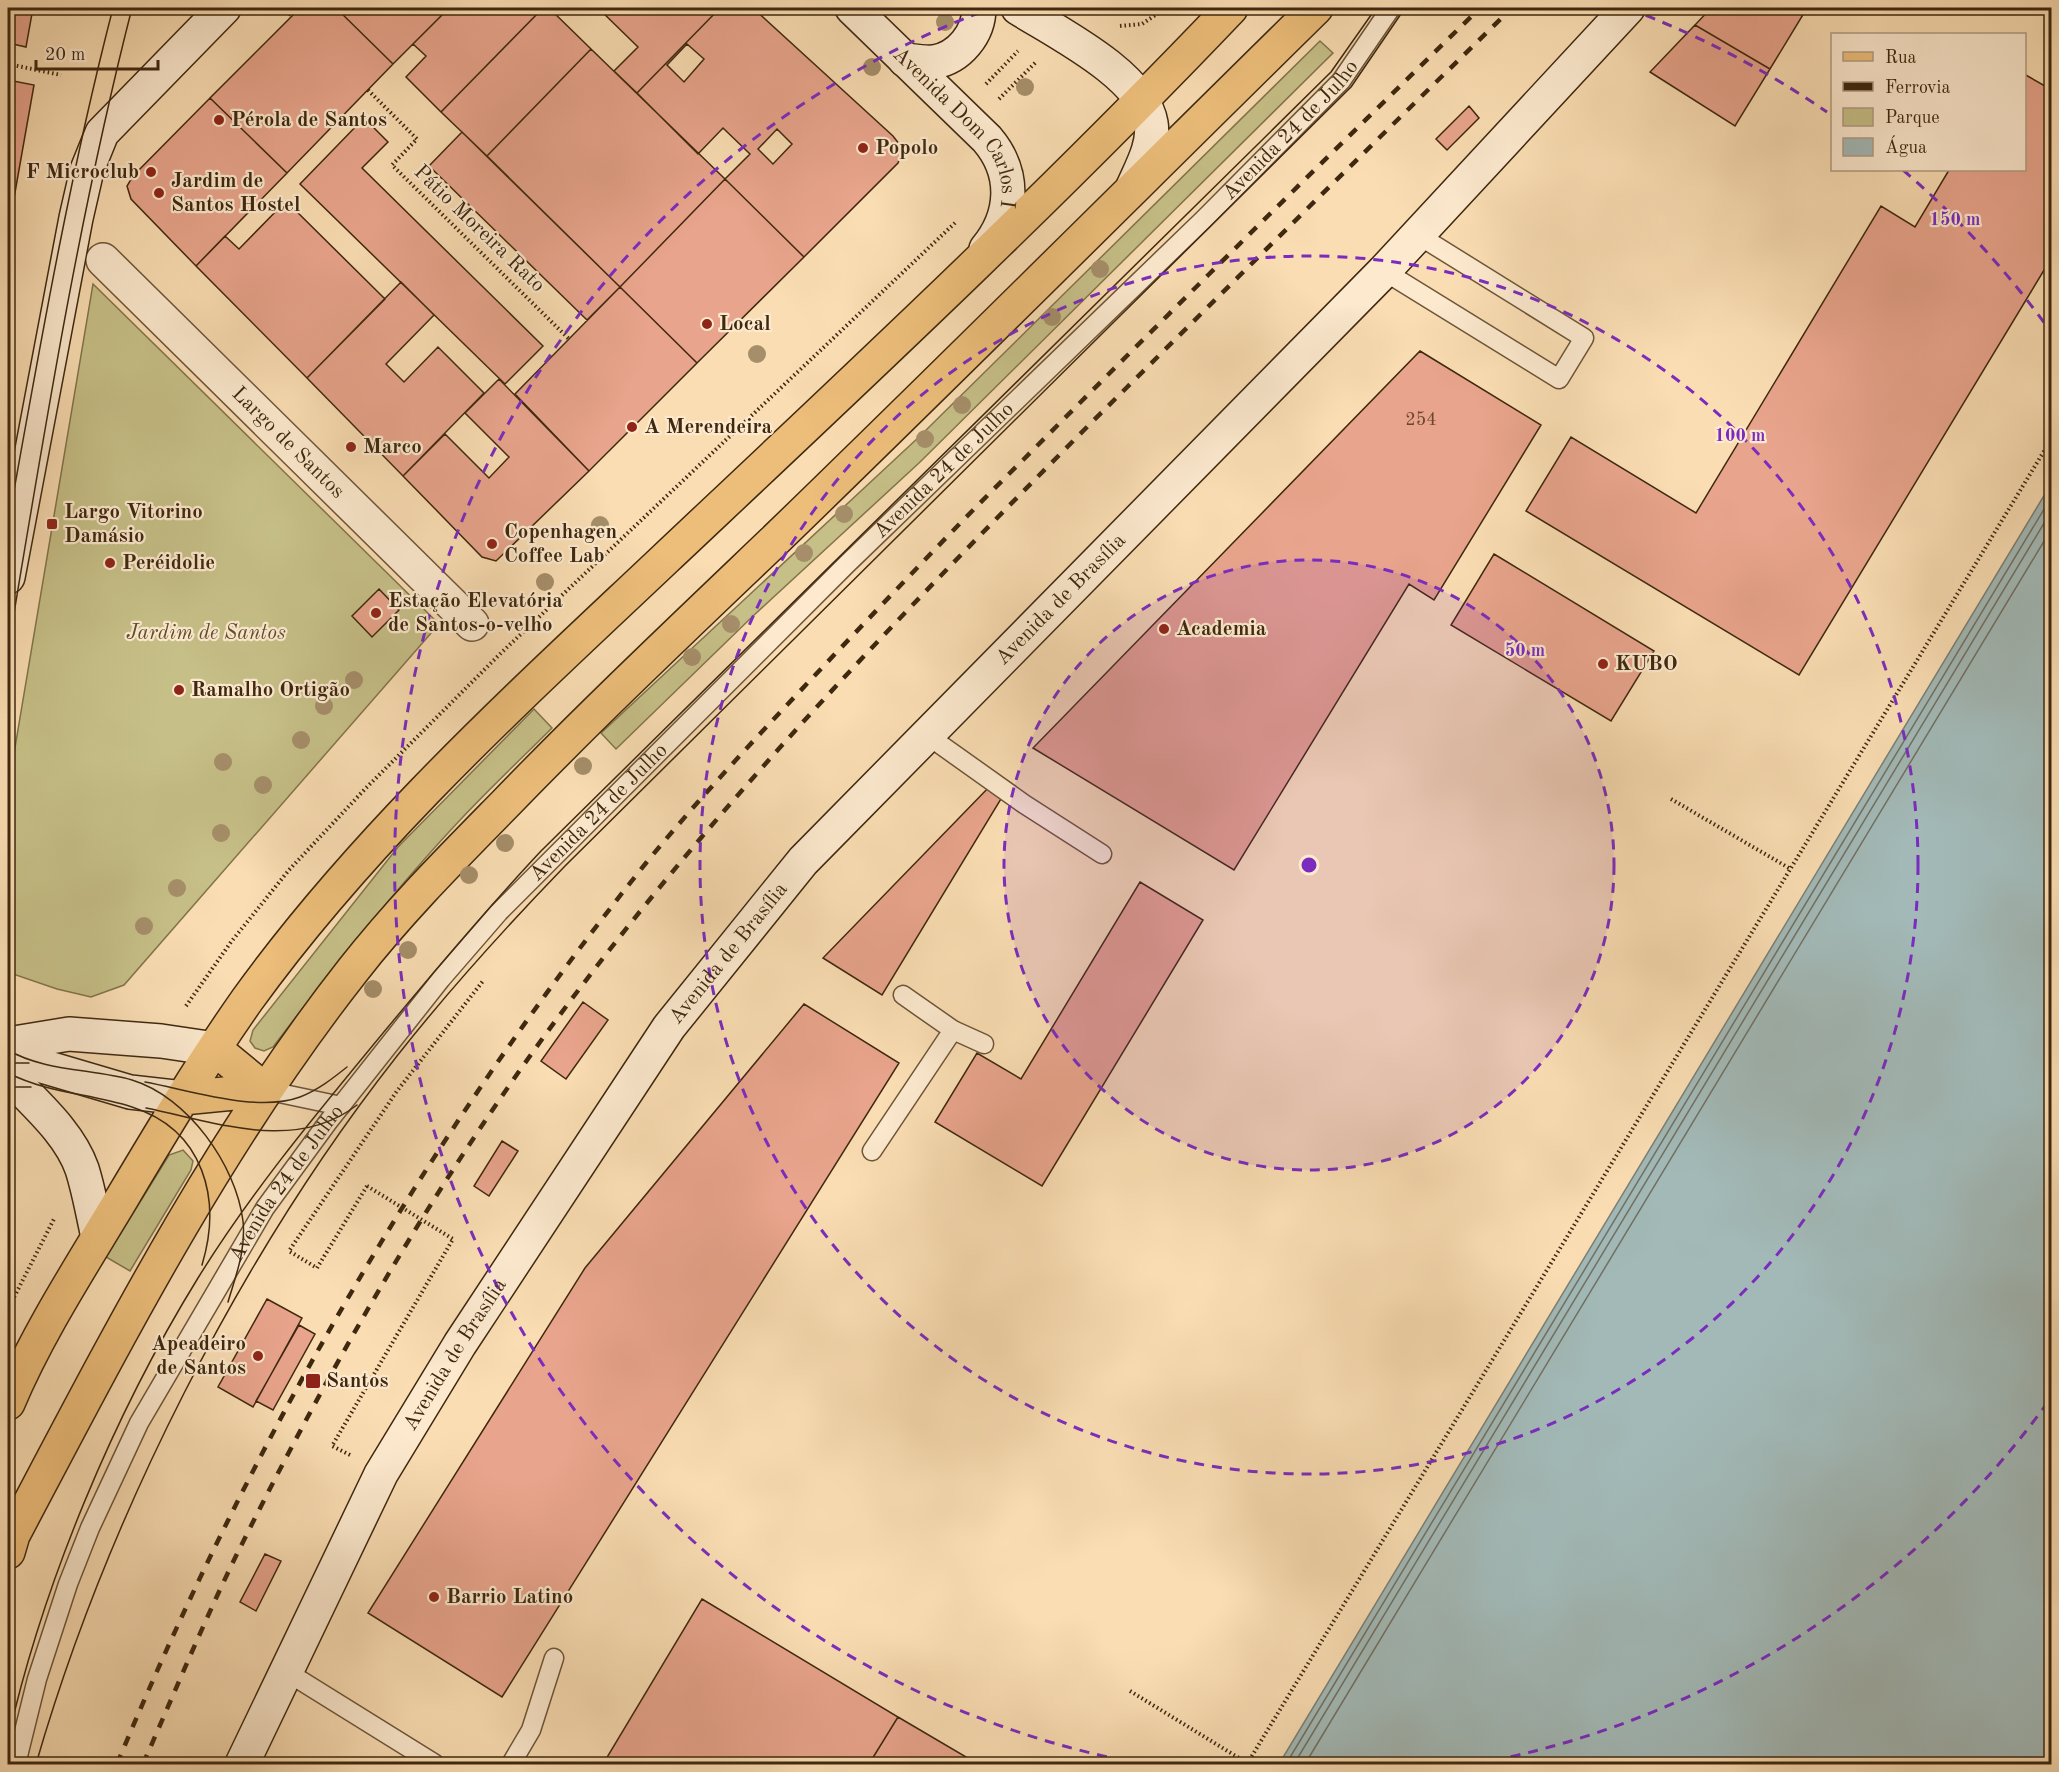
<svg xmlns="http://www.w3.org/2000/svg" width="2059" height="1772" font-family="'Old Standard TT',serif">
	<rect width="100%" height="100%" fill="#faddb3"/>
	<filter id="stains"><feTurbulence type="fractalNoise" baseFrequency=".00333" numOctaves="4"/><feColorMatrix values="0 0 0 0 .2 0 0 0 0 .09 0 0 0 0 .02 0 0 0 .5 -.17"/></filter>
	<radialGradient id="worn" r=".72"><stop offset=".6" stop-color="#630" stop-opacity="0"/><stop offset="1" stop-color="#630" stop-opacity=".3"/></radialGradient>
	<!-- green -->
	<path fill="#c6bf87" stroke="#82744b" stroke-width="1.5" d="M 1320,41 L 1333,53 L 919,463 L 753,616 L 616,749 L 601,733 L 920,436 Z
		M 93,284 L 439,624 L 124,985 L 91,997 L 57,989 L 10,973 L 8,967 L 8,789 Z
		M 534,709 L 552,728 C 522,758 491,787 462,818 C 394,890 333,968 273,1047 L 264,1051 L 255,1048 L 250,1041 L 253,1030 L 398,847 Z
		M 183,1150 L 193,1161 L 191,1170 L 130,1271 L 106,1257 L 169,1155 Z"/>
	<!-- water -->
	<path fill="#a2b9b7" stroke="#7a7f74" stroke-width="1.5" d="M 2051,484 L 2051,1764 L 1279,1764 Z"/>
	<g fill="none" stroke-linecap="round" stroke-linejoin="round">
		<!-- shore -->
		<path stroke="#707063" stroke-width="1.5" d="M 1286,1764 L 2052,496
			M 1294,1764 L 2052,510
			M 1305,1764 L 2052,528"/>
	</g>
	<!-- building -->
	<path fill="#e8a48c" stroke="#3e280f" stroke-width="1.5" fill-rule="evenodd" d="M 8,8 L 33,8 L 26,47 L 8,43 Z
		M 300,8 L 336,8 L 393,64 L 287,173 L 210,98 Z
		M 336,8 L 449,8 L 393,64 Z
		M 449,8 L 543,8 L 441,112 L 406,77 L 426,56 L 413,44 Z
		M 543,8 L 549,8 L 591,49 L 487,156 L 441,112 Z
		M 598,8 L 720,8 L 637,93 L 614,71 L 638,47 Z
		M 720,8 L 753,8 L 893,136 L 903,149 L 898,163 L 804,257 L 725,179 L 750,154 L 723,128 L 698,154 L 637,93 ZM 687,44 L 704,59 L 684,82 L 667,65 ZM 777,129 L 792,144 L 773,164 L 758,149 Z
		M 1711,8 L 1794,8 L 1804,13 L 1770,69 L 1695,25 Z
		M 1695,25 L 1770,69 L 1735,126 L 1650,72 Z
		M 591,49 L 725,179 L 620,287 L 487,156 Z
		M 2024,74 L 2052,90 L 2052,257 L 1799,675 L 1526,511 L 1571,437 L 1696,513 L 1881,206 L 1915,227 L 1949,170 L 2024,170 Z
		M 8,80 L 34,85 L 8,232 Z
		M 210,98 L 287,173 L 196,266 L 131,199 L 127,186 L 133,176 Z
		M 1469,106 L 1479,118 L 1447,150 L 1436,139 Z
		M 364,118 L 388,142 L 362,168 L 543,346 L 505,384 L 300,184 Z
		M 462,132 L 620,287 L 587,320 L 429,166 Z
		M 725,179 L 804,257 L 697,363 L 620,287 Z
		M 286,201 L 385,299 L 307,378 L 196,266 L 225,236 L 239,249 Z
		M 401,282 L 434,315 L 386,364 L 404,382 L 438,347 L 484,393 L 403,476 L 307,378 Z
		M 620,287 L 697,363 L 589,471 L 515,394 Z
		M 1420,351 L 1541,425 L 1434,600 L 1409,584 L 1234,870 L 1033,748 Z
		M 499,379 L 589,471 L 496,561 L 482,557 L 403,476 L 445,434 L 489,478 L 509,457 L 465,413 Z
		M 1494,554 L 1654,651 L 1611,721 L 1451,625 Z
		M 379,589 L 399,610 L 372,637 L 352,616 Z
		M 992,784 L 1004,794 L 882,995 L 823,958 Z
		M 1140,882 L 1203,920 L 1042,1186 L 935,1122 L 977,1053 L 1021,1079 Z
		M 583,1002 L 608,1020 L 566,1079 L 541,1061 Z
		M 804,1004 L 899,1063 L 502,1697 L 368,1613 L 585,1268 Z
		M 502,1141 L 518,1151 L 489,1196 L 474,1186 Z
		M 267,1299 L 302,1318 L 253,1407 L 218,1387 Z
		M 299,1325 L 315,1334 L 273,1410 L 256,1401 Z
		M 265,1554 L 281,1561 L 256,1611 L 240,1602 Z
		M 702,1599 L 898,1717 L 869,1764 L 603,1764 Z
		M 898,1717 L 978,1764 L 869,1764 Z"/>
	<g fill="none" stroke-linecap="round" stroke-linejoin="round">
		<defs>
			<g id="lane">
				<path d="M 1384,271 L 1559,379 L 1584,338 L 1418,235"/>
				<path d="M 927,735 L 1024,804 L 1102,854"/>
				<path d="M 953,1030 L 984,1044"/>
				<path d="M 265,1090 L 341,1106"/>
				<path d="M 872,1151 L 953,1030 L 903,995"/>
				<path d="M 287,1672 L 435,1764"/>
				<path id="s1" d="M 16,1764 L 37,1679 L 68,1584 L 90,1528 L 139,1423 L 265,1208 L 328,1122 L 441,979 L 499,912 L 847,564 L 1204,219 L 1341,81 L 1391,8"/>
				<path d="M 511,1764 L 531,1730 L 554,1658"/>
			</g>
			<g id="street">
				<path id="s2" d="M 103,260 L 472,624"/>
			</g>
			<g id="secondary">
				<path id="s3" d="M 852,8 L 987,139 C 1016,173 1014,215 986,249"/>
				<path d="M 1018,8 C 1056,32 1143,75 1151,123 C 1155,145 1140,170 1132,189"/>
				<path d="M 905,60 C 914,61 925,63 934,62 C 959,58 979,34 979,8"/>
				<path d="M 8,577 L 76,218 L 87,170 L 102,133 L 224,8"/>
				<path d="M 8,1044 L 69,1034 L 161,1041 L 215,1049"/>
				<path d="M 8,1056 L 130,1092 L 183,1098"/>
				<path d="M 8,1075 C 34,1103 69,1132 82,1169 C 89,1191 93,1215 98,1237"/>
				<path id="s4" d="M 242,1764 L 381,1474 L 460,1344 L 669,1027 L 803,861 L 1384,271 L 1628,8"/>
			</g>
			<path id="primary" d="M 215,1049 L 265,1090
				M 183,1098 L 265,1090
				M 8,1403 C 38,1332 82,1265 122,1198 C 162,1131 202,1064 247,1000 C 366,835 519,697 666,558 C 858,377 1050,198 1231,8
				M 8,1552 L 13,1535 C 116,1340 216,1144 353,970 C 399,911 452,858 504,805 C 591,715 682,629 773,542 C 956,365 1135,186 1316,8"/>
		</defs>
		<!-- lane casing -->
		<use href="#lane" stroke="#6d5538" stroke-width="21"/>
		<!-- street casing -->
		<use href="#street" stroke="#6d5538" stroke-width="36"/>
		<!-- secondary casing -->
		<use href="#secondary" stroke="#3e280f" stroke-width="36"/>
		<!-- primary casing -->
		<use href="#primary" stroke="#3e280f" stroke-width="36"/>
		<!-- path -->
		<path stroke="#3e280f" stroke-width="4" stroke-dasharray="1.5 3" stroke-linecap="butt" d="M 283,8 L 292,16
			M 1120,26 L 1142,24 L 1166,8
			M 8,64 L 61,75
			M 986,84 L 1018,51
			M 368,90 L 417,139 L 392,165 L 569,339
			M 999,99 L 1036,62
			M 1671,799 L 1789,868
			M 186,1006 L 231,942 L 289,870 L 365,789 L 501,653 L 957,221
			M 367,1186 L 317,1268 L 289,1251 L 397,1091 L 483,981
			M 8,1309 L 54,1219
			M 350,1455 L 332,1446 L 453,1239
			M 1130,1691 L 1247,1763
			M 1247,1764 L 2052,438"/>
		<!-- lane -->
		<use href="#lane" stroke="#fce9ce" stroke-width="18"/>
		<!-- street -->
		<use href="#street" stroke="#fce9ce" stroke-width="33"/>
		<!-- secondary -->
		<use href="#secondary" stroke="#fce9ce" stroke-width="33"/>
		<!-- primary -->
		<use href="#primary" stroke="#edbe7a" stroke-width="33"/>
		<!-- tram -->
		<path stroke="#3e280f" stroke-width="1.5" d="M 8,524 C 39,351 69,178 113,8
			M 8,649 C 44,434 78,219 132,8
			M 8,1050 C 43,1071 93,1069 132,1080 C 188,1097 236,1165 243,1221 C 246,1250 236,1275 228,1302
			M 8,1063 L 29,1063
			M 8,1073 C 50,1094 89,1093 132,1107 C 204,1130 222,1199 202,1265
			M 145,1082 C 189,1090 257,1113 300,1097 C 318,1090 332,1079 347,1067
			M 8,1087 L 31,1087
			M 146,1108 C 216,1122 295,1153 357,1105
			M 8,1739 C 43,1584 114,1414 198,1278 C 248,1197 308,1124 369,1050 C 425,982 481,915 541,851 L 1331,72 L 1376,8
			M 36,1764 C 107,1519 239,1257 397,1056 C 449,990 506,927 565,866 L 1351,87 L 1405,8"/>
		<!-- rail -->
		<path stroke="#3e280f" stroke-width="4.5" stroke-dasharray="10 10" stroke-linecap="butt" d="M 117,1764 C 251,1442 427,1136 646,863 C 706,790 770,723 835,654 C 897,589 959,523 1023,460 C 1174,308 1327,157 1480,8
			M 143,1764 C 173,1696 202,1626 235,1558 C 328,1370 434,1185 559,1016 C 721,798 903,612 1094,420 C 1233,282 1372,144 1512,8"/>
		<!-- path-bridge -->
		<path stroke="#3e280f" stroke-width="4" stroke-dasharray="1.5 3" stroke-linecap="butt" d="M 367,1186 L 453,1239"/>
	</g>
	<!-- trees -->
	<g fill="#a58e69">
		<circle cx="945" cy="22" r="9"/>
		<circle cx="872" cy="67" r="9"/>
		<circle cx="1025" cy="87" r="9"/>
		<circle cx="1100" cy="269" r="9"/>
		<circle cx="1052" cy="317" r="9"/>
		<circle cx="757" cy="354" r="9"/>
		<circle cx="962" cy="405" r="9"/>
		<circle cx="925" cy="439" r="9"/>
		<circle cx="844" cy="514" r="9"/>
		<circle cx="600" cy="525" r="9"/>
		<circle cx="804" cy="553" r="9"/>
		<circle cx="545" cy="582" r="9"/>
		<circle cx="731" cy="624" r="9"/>
		<circle cx="692" cy="657" r="9"/>
		<circle cx="354" cy="680" r="9"/>
		<circle cx="324" cy="706" r="9"/>
		<circle cx="301" cy="740" r="9"/>
		<circle cx="223" cy="762" r="9"/>
		<circle cx="583" cy="766" r="9"/>
		<circle cx="263" cy="785" r="9"/>
		<circle cx="221" cy="833" r="9"/>
		<circle cx="505" cy="843" r="9"/>
		<circle cx="469" cy="875" r="9"/>
		<circle cx="177" cy="888" r="9"/>
		<circle cx="144" cy="926" r="9"/>
		<circle cx="408" cy="950" r="9"/>
		<circle cx="373" cy="989" r="9"/>
	</g>
	<!-- distance rings -->
	<circle cx="1309" cy="865" r="305" fill="#7b2cbf" fill-opacity=".12"/>
	<g fill="none" stroke="#7b2cbf" stroke-width="3" stroke-dasharray="10 8">
		<circle cx="1309" cy="865" r="305"/>
		<circle cx="1309" cy="865" r="609"/>
		<path d="M2048 1402A914 914 0 0 1 1476 1764M1142 1764A914 914 0 0 1 989 9M1629 9A914 914 0 0 1 1827 112M1903 170A914 914 0 0 1 2048 328"/>
	</g>
	<!-- markers -->
	<g fill="#8f2418" stroke="#fce9ce" stroke-width="2">
		<circle cx="219" cy="120" r="6"/>
		<circle cx="863" cy="148" r="6"/>
		<circle cx="151" cy="172" r="6"/>
		<circle cx="159" cy="193" r="6"/>
		<circle cx="707" cy="324" r="6"/>
		<circle cx="632" cy="427" r="6"/>
		<circle cx="351" cy="447" r="6"/>
		<rect x="46" y="518" width="12" height="12" rx="3"/>
		<circle cx="492" cy="544" r="6"/>
		<circle cx="110" cy="563" r="6"/>
		<circle cx="376" cy="613" r="6"/>
		<circle cx="1164" cy="629" r="6"/>
		<circle cx="1603" cy="664" r="6"/>
		<circle cx="179" cy="690" r="6"/>
		<circle cx="258" cy="1356" r="6"/>
		<rect x="305" y="1373" width="16" height="16" rx="3"/>
		<circle cx="434" cy="1597" r="6"/>
	</g>
	<g text-anchor="middle" dominant-baseline="central" stroke-width="4.5" stroke-linejoin="round" paint-order="stroke">
		<!-- number labels -->
		<g font-size="18" fill="#68472e">
			<text x="1421" y="420">254</text>
		</g>
		<!-- poi labels -->
		<g font-size="21" font-weight="bold" fill="#3e280f" stroke="#fce9ce" text-anchor="start">
			<text x="231" y="120">Pérola de Santos</text>
			<text x="875" y="148">Popolo</text>
			<text x="139" y="172" text-anchor="end">F Microclub</text>
			<text x="171" y="181">Jardim de<tspan x="171" dy="24">Santos Hostel</tspan></text>
			<text x="719" y="324">Local</text>
			<text x="644" y="427">A Merendeira</text>
			<text x="363" y="447">Marco</text>
			<text x="64" y="512">Largo Vitorino<tspan x="64" dy="24">Damásio</tspan></text>
			<text x="504" y="532">Copenhagen<tspan x="504" dy="24">Coffee Lab</tspan></text>
			<text x="122" y="563">Peréidolie</text>
			<text x="388" y="601">Estação Elevatória<tspan x="388" dy="24">de Santos-o-velho</tspan></text>
			<text x="1176" y="629">Academia</text>
			<text x="1615" y="664">KUBO</text>
			<text x="191" y="690">Ramalho Ortigão</text>
			<text x="246" y="1344" text-anchor="end">Apeadeiro<tspan x="246" dy="24">de Santos</tspan></text>
			<text x="326" y="1381">Santos</text>
			<text x="446" y="1597">Barrio Latino</text>
		</g>
		<!-- street labels -->
		<g font-size="21" fill="#3e280f" stroke="#fce9ce">
			<text stroke="none"><textPath href="#s1" startOffset="2103">Avenida 24 de Julho</textPath></text>
			<text stroke="none"><textPath href="#s3" startOffset="162">Avenida Dom Carlos I</textPath></text>
			<text transform="translate(479 229) rotate(44)">Pátio Moreira Rato</text>
			<text stroke="none"><textPath href="#s2" startOffset="260">Largo de Santos</textPath></text>
			<text stroke="none"><textPath href="#s1" startOffset="1617">Avenida 24 de Julho</textPath></text>
			<text stroke="none"><textPath href="#s4" startOffset="1434">Avenida de Brasília</textPath></text>
			<text stroke="none"><textPath href="#s1" startOffset="1131">Avenida 24 de Julho</textPath></text>
			<text stroke="none"><textPath href="#s4" startOffset="948">Avenida de Brasília</textPath></text>
			<text stroke="none"><textPath href="#s1" startOffset="645">Avenida 24 de Julho</textPath></text>
			<text stroke="none"><textPath href="#s4" startOffset="462">Avenida de Brasília</textPath></text>
		</g>
		<!-- park labels -->
		<g font-size="21" font-style="italic" fill="#604e2d" stroke="#fce9ce">
			<text x="206" y="633">Jardim de Santos</text>
		</g>
	</g>
	<circle cx="1309" cy="865" r="9" fill="#7b2cbf" stroke="#fce9ce" stroke-width="3"/>
	<g font-size="18" text-anchor="middle" font-weight="bold" fill="#7b2cbf" stroke="#fce9ce" stroke-width="4.5" stroke-linejoin="round" paint-order="stroke">
		<text x="1955" y="225">150 m</text>
		<text x="1740" y="441">100 m</text>
		<text x="1525" y="656">50 m</text>
	</g>
	<!-- margin -->
	<rect width="2059" height="1772" fill="none" stroke="#faddb3" stroke-width="30"/>
	<rect x="9" y="9" width="2041" height="1754" fill="none" stroke="#3e280f" stroke-width="3"/>
	<rect x="15" y="15" width="2029" height="1742" fill="none" stroke="#3e280f" stroke-width="1.5"/>
	<!-- legend -->
	<rect x="1831" y="33" width="195" height="138" fill="#fce9ce" stroke="#b09c82" stroke-width="1.5"/>
	<rect x="1843" y="52" width="30" height="9" fill="#edbe7a" stroke="#b09c82" stroke-width="1.5"/>
	<text x="1885" y="63" font-size="18" fill="#3e280f">Rua</text>
	<rect x="1843" y="82" width="30" height="9" fill="#3e280f" stroke="#b09c82" stroke-width="1.5"/>
	<text x="1885" y="93" font-size="18" fill="#3e280f">Ferrovia</text>
	<rect x="1843" y="108" width="30" height="18" fill="#c6bf87" stroke="#b09c82" stroke-width="1.5"/>
	<text x="1885" y="123" font-size="18" fill="#3e280f">Parque</text>
	<rect x="1843" y="138" width="30" height="18" fill="#a2b9b7" stroke="#b09c82" stroke-width="1.5"/>
	<text x="1885" y="153" font-size="18" fill="#3e280f">Água</text>
	<!-- scale -->
	<path d="M36 60v9h122v-9" fill="none" stroke="#3e280f" stroke-width="3"/>
	<text x="45" y="60" font-size="18" fill="#3e280f" stroke="#fce9ce" stroke-width="4.5" paint-order="stroke">20 m</text>
	<rect width="100%" height="100%" filter="url(#stains)"/>
	<rect width="100%" height="100%" fill="url(#worn)"/>
</svg>
